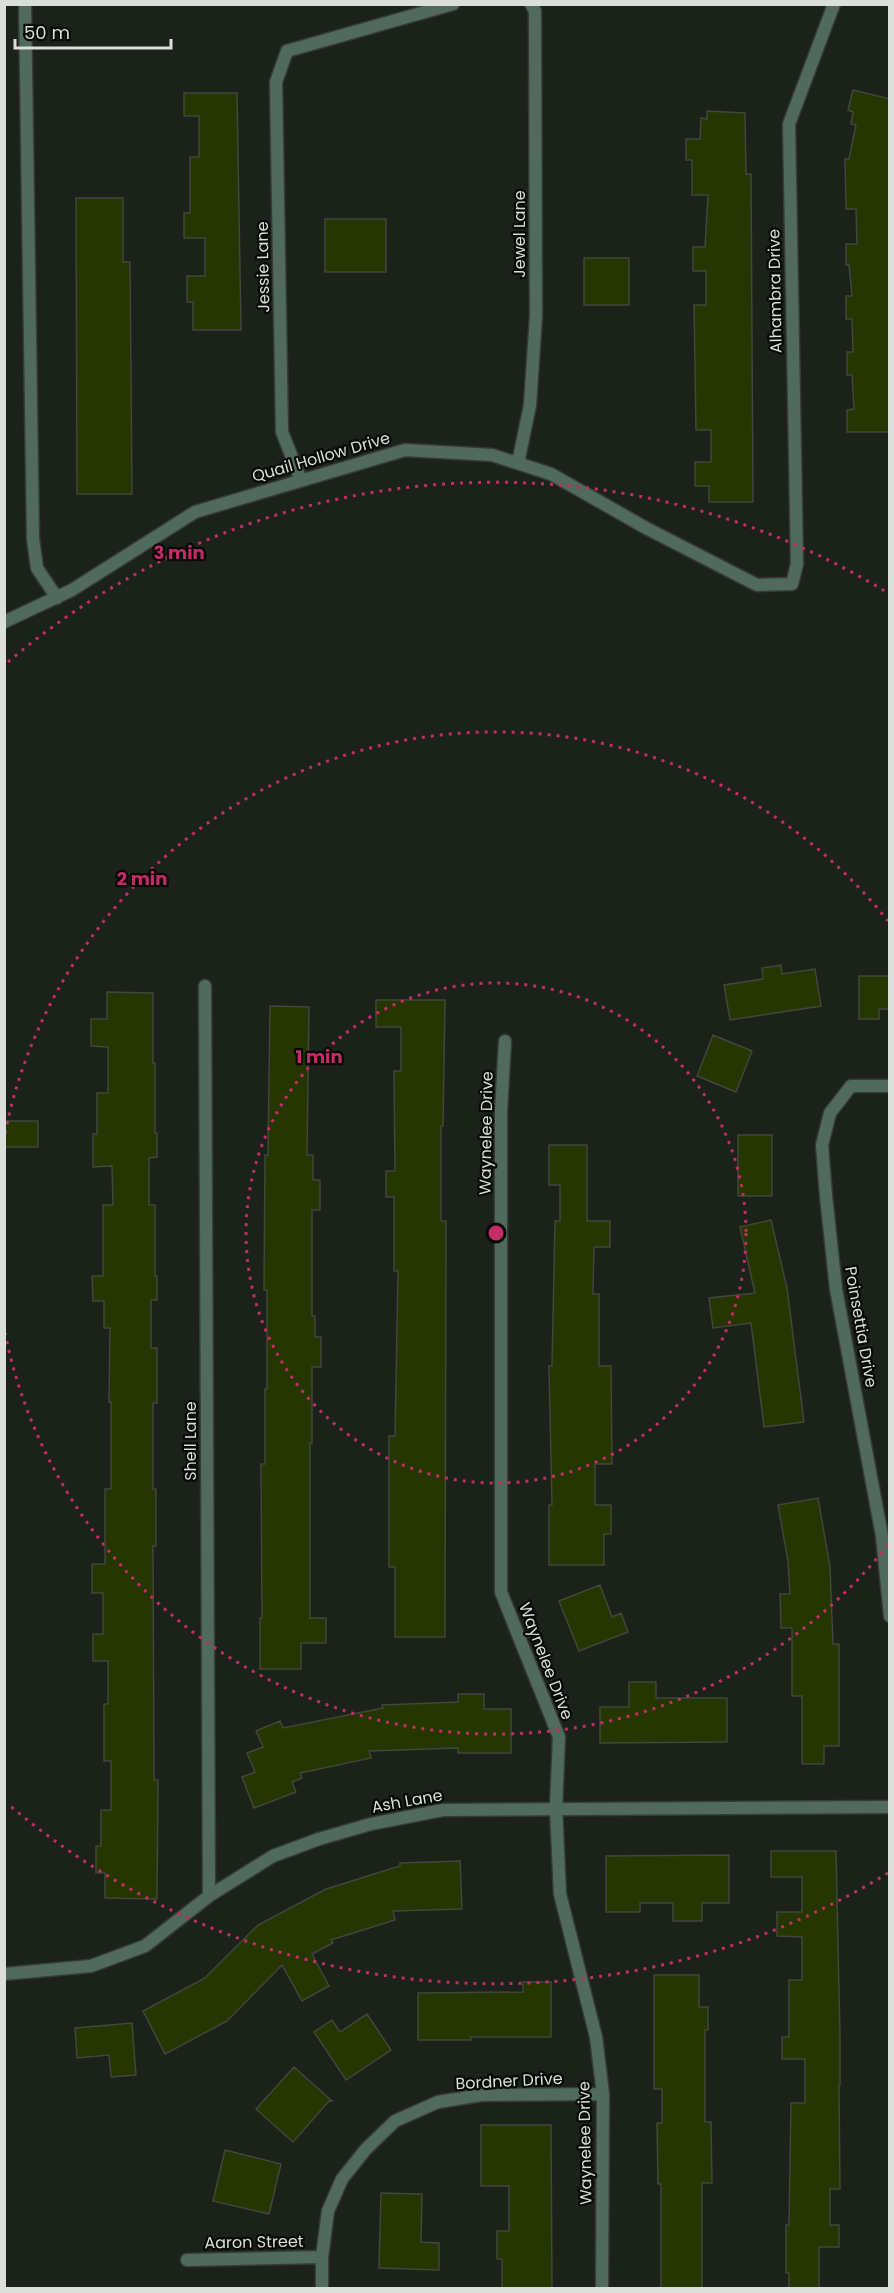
<svg xmlns="http://www.w3.org/2000/svg" width="894" height="2293" font-family="Poppins,sans-serif">
	<rect width="100%" height="100%" fill="#1b221a"/>
	<!-- building -->
	<path fill="#263600" stroke="#42463c" stroke-width="1.5" d="M 853,90 L 890,99 L 890,432 L 847,432 L 847,410 L 854,409 L 852,375 L 847,375 L 847,352 L 853,352 L 852,319 L 846,319 L 846,296 L 852,296 L 849,265 L 846,265 L 846,244 L 857,244 L 856,209 L 846,209 L 845,159 L 849,159 L 856,125 L 851,124 L 853,112 L 848,110 Z
		M 184,93 L 237,93 L 241,330 L 193,330 L 193,302 L 187,302 L 187,276 L 205,276 L 205,238 L 184,238 L 184,213 L 190,213 L 190,157 L 199,157 L 199,116 L 184,116 Z
		M 707,111 L 745,113 L 746,174 L 751,174 L 753,502 L 709,502 L 709,486 L 695,486 L 695,462 L 711,462 L 711,430 L 696,430 L 694,305 L 706,305 L 706,271 L 693,271 L 693,247 L 705,247 L 708,195 L 692,195 L 692,160 L 686,160 L 686,139 L 700,139 L 701,118 L 707,119 Z
		M 76,198 L 123,198 L 123,262 L 130,262 L 132,494 L 77,494 Z
		M 325,219 L 386,219 L 386,272 L 325,272 Z
		M 584,258 L 629,258 L 629,305 L 584,305 Z
		M 781,965 L 782,974 L 815,969 L 821,1006 L 730,1020 L 724,985 L 763,979 L 762,968 Z
		M 859,976 L 890,976 L 890,1009 L 879,1009 L 879,1019 L 859,1019 Z
		M 107,992 L 153,993 L 153,1063 L 155,1063 L 155,1133 L 157,1133 L 157,1157 L 149,1158 L 149,1205 L 155,1205 L 155,1276 L 157,1276 L 157,1300 L 151,1300 L 151,1348 L 157,1348 L 157,1403 L 153,1403 L 153,1489 L 156,1489 L 156,1546 L 153,1546 L 154,1780 L 158,1780 L 157,1899 L 105,1898 L 105,1873 L 96,1873 L 96,1846 L 101,1846 L 101,1810 L 111,1810 L 111,1761 L 104,1761 L 104,1704 L 108,1704 L 108,1661 L 93,1661 L 93,1634 L 103,1634 L 103,1593 L 92,1593 L 92,1564 L 105,1564 L 105,1489 L 111,1489 L 111,1402 L 109,1402 L 110,1328 L 104,1328 L 104,1301 L 93,1301 L 92,1276 L 103,1276 L 103,1205 L 113,1205 L 112,1166 L 93,1167 L 93,1134 L 97,1134 L 97,1093 L 108,1093 L 108,1047 L 91,1046 L 91,1019 L 107,1019 Z
		M 376,1000 L 445,1000 L 443,1126 L 441,1126 L 441,1221 L 446,1221 L 445,1637 L 395,1637 L 395,1567 L 389,1567 L 389,1436 L 395,1436 L 398,1271 L 394,1271 L 394,1197 L 386,1197 L 386,1171 L 395,1171 L 394,1071 L 401,1071 L 401,1027 L 376,1027 Z
		M 270,1006 L 309,1007 L 307,1155 L 313,1155 L 313,1180 L 320,1180 L 320,1210 L 312,1210 L 312,1316 L 315,1316 L 315,1337 L 321,1337 L 321,1367 L 312,1367 L 312,1443 L 310,1443 L 310,1618 L 326,1618 L 326,1643 L 301,1643 L 301,1669 L 260,1669 L 260,1618 L 262,1618 L 261,1464 L 265,1464 L 265,1389 L 267,1389 L 267,1290 L 264,1290 L 265,1155 L 268,1155 Z
		M 713,1035 L 752,1051 L 736,1092 L 697,1076 Z
		M 4,1121 L 38,1121 L 38,1147 L 4,1147 Z
		M 738,1135 L 772,1135 L 772,1196 L 738,1196 Z
		M 549,1145 L 587,1145 L 587,1221 L 610,1221 L 610,1247 L 594,1247 L 593,1294 L 599,1294 L 599,1366 L 611,1366 L 612,1464 L 595,1464 L 595,1505 L 611,1505 L 611,1534 L 604,1534 L 604,1565 L 549,1565 L 549,1505 L 552,1505 L 549,1366 L 552,1366 L 555,1221 L 560,1221 L 560,1185 L 549,1185 Z
		M 771,1220 L 787,1288 L 804,1422 L 764,1427 L 751,1323 L 713,1328 L 709,1298 L 755,1293 L 740,1227 Z
		M 818,1498 L 830,1567 L 833,1644 L 839,1644 L 839,1746 L 824,1746 L 824,1764 L 802,1764 L 802,1696 L 792,1696 L 792,1628 L 781,1628 L 780,1594 L 790,1594 L 788,1561 L 778,1505 Z
		M 600,1585 L 612,1617 L 621,1613 L 628,1632 L 579,1651 L 559,1601 Z
		M 629,1682 L 656,1682 L 656,1698 L 727,1698 L 727,1742 L 600,1743 L 600,1707 L 629,1707 Z
		M 458,1694 L 484,1694 L 484,1709 L 511,1709 L 511,1753 L 458,1753 L 458,1748 L 369,1751 L 371,1758 L 300,1773 L 302,1778 L 292,1782 L 296,1792 L 254,1808 L 242,1777 L 255,1772 L 247,1753 L 263,1747 L 256,1731 L 280,1721 L 283,1728 L 383,1708 L 382,1705 L 458,1702 Z
		M 771,1851 L 836,1851 L 840,2037 L 840,2085 L 839,2085 L 840,2189 L 830,2189 L 830,2225 L 839,2225 L 839,2247 L 819,2247 L 819,2289 L 789,2289 L 789,2273 L 786,2273 L 786,2225 L 789,2225 L 791,2103 L 805,2103 L 805,2059 L 782,2059 L 782,2037 L 789,2037 L 789,1980 L 802,1980 L 802,1937 L 777,1936 L 777,1912 L 802,1912 L 802,1877 L 771,1877 Z
		M 729,1855 L 729,1903 L 702,1903 L 702,1921 L 673,1921 L 673,1903 L 640,1903 L 640,1912 L 606,1912 L 606,1856 Z
		M 460,1861 L 462,1909 L 393,1911 L 395,1920 L 331,1940 L 333,1943 L 312,1954 L 329,1986 L 302,2001 L 282,1965 L 227,2021 L 165,2054 L 143,2011 L 205,1978 L 258,1925 L 326,1889 L 400,1866 L 400,1863 Z
		M 654,1975 L 699,1975 L 699,2007 L 708,2007 L 708,2030 L 705,2030 L 705,2122 L 711,2122 L 712,2183 L 702,2183 L 702,2289 L 661,2289 L 661,2184 L 658,2184 L 657,2123 L 662,2123 L 662,2089 L 654,2089 Z
		M 523,1982 L 551,1982 L 551,2037 L 471,2037 L 471,2040 L 418,2040 L 418,1993 L 523,1992 Z
		M 367,2014 L 391,2050 L 346,2080 L 314,2032 L 332,2020 L 340,2032 Z
		M 132,2023 L 136,2075 L 111,2077 L 109,2055 L 77,2058 L 75,2028 Z
		M 294,2067 L 332,2101 L 329,2101 L 293,2142 L 256,2109 Z
		M 481,2125 L 551,2125 L 552,2289 L 502,2289 L 502,2259 L 497,2259 L 497,2231 L 509,2231 L 509,2186 L 481,2186 Z
		M 225,2150 L 281,2164 L 269,2214 L 213,2201 Z
		M 381,2193 L 422,2194 L 421,2242 L 439,2243 L 439,2270 L 379,2268 Z"/>
	<g fill="none" stroke-linecap="round" stroke-linejoin="round">
		<defs>
			<path id="street" d="M 25,4 L 33,539 L 37,568 L 57,598
				M 518,463 L 530,405 L 536,316 L 535,11 L 531,4
				M 301,480 L 282,432 L 276,82 L 287,51 L 453,4
				M 4,622 L 72,590 L 195,512 L 405,450 L 492,455 L 551,474 L 646,528 L 757,585 L 792,584 L 797,564 L 789,124 L 834,4
				M 205,986 L 209,1896
				M 505,1041 L 501,1111 L 501,1592 L 559,1737 L 556,1808 L 560,1894 L 596,2037 L 603,2094 L 602,2288
				M 890,1086 L 851,1086 L 830,1113 L 822,1145 L 826,1196 L 836,1289 L 882,1536 L 890,1616
				M 4,1974 L 91,1966 L 145,1946 L 209,1896 L 273,1856 L 319,1839 L 371,1824 L 443,1810 L 890,1807
				M 187,2260 L 322,2257
				M 322,2288 L 322,2257 L 328,2211 L 342,2179 L 366,2149 L 395,2121 L 438,2102 L 481,2095 L 603,2094"/>
		</defs>
		<!-- street casing -->
		<use href="#street" stroke="#363c35" stroke-width="15"/>
		<!-- street -->
		<use href="#street" stroke="#516a5e" stroke-width="12"/>
	</g>
	<!-- distance rings -->
	<g fill="none" stroke="#c42c68" stroke-width="3" stroke-dasharray="3 6">
		<circle cx="496" cy="1233" r="250"/>
		<path d="M888 1545A501 501 0 0 1 5 1333M5 1133A501 501 0 0 1 888 921"/>
		<path d="M888 1873A751 751 0 0 1 8 1804M8 662A751 751 0 0 1 888 593"/>
	</g>
	<g text-anchor="middle" dominant-baseline="central" stroke-width="4.5" stroke-linejoin="round" paint-order="stroke">
		<!-- street labels -->
		<g font-size="16" fill="#dadfda" stroke="#070a07">
			<text transform="translate(519 234) rotate(-90)">Jewel Lane</text>
			<text transform="translate(263 267) rotate(-91)">Jessie Lane</text>
			<text transform="translate(775 291) rotate(-91)">Alhambra Drive</text>
			<text transform="translate(321 457) rotate(-16)">Quail Hollow Drive</text>
			<text transform="translate(486 1133) rotate(-89)">Waynelee Drive</text>
			<text transform="translate(861 1327) rotate(80)">Poinsettia Drive</text>
			<text transform="translate(190 1441) rotate(-90)">Shell Lane</text>
			<text transform="translate(546 1661) rotate(69)">Waynelee Drive</text>
			<text transform="translate(407 1801) rotate(-10)">Ash Lane</text>
			<text transform="translate(509 2081) rotate(-3)">Bordner Drive</text>
			<text transform="translate(585 2143) rotate(-91)">Waynelee Drive</text>
			<text transform="translate(254 2242) rotate(-1)">Aaron Street</text>
		</g>
	</g>
	<circle cx="496" cy="1233" r="9" fill="#c42c68" stroke="#070a07" stroke-width="3"/>
	<g font-size="18" text-anchor="middle" font-weight="bold" fill="#c42c68" stroke="#070a07" stroke-width="4.5" stroke-linejoin="round" paint-order="stroke">
		<text x="179" y="559">3 min</text>
		<text x="142" y="885">2 min</text>
		<text x="319" y="1063">1 min</text>
	</g>
	<!-- border -->
	<rect width="894" height="2293" fill="none" stroke="#dadfda" stroke-width="12"/>
	<!-- scale -->
	<path d="M15 39v9h156v-9" fill="none" stroke="#dadfda" stroke-width="3"/>
	<text x="24" y="39" font-size="18" fill="#dadfda" stroke="#070a07" stroke-width="4.5" paint-order="stroke">50 m</text>
</svg>
